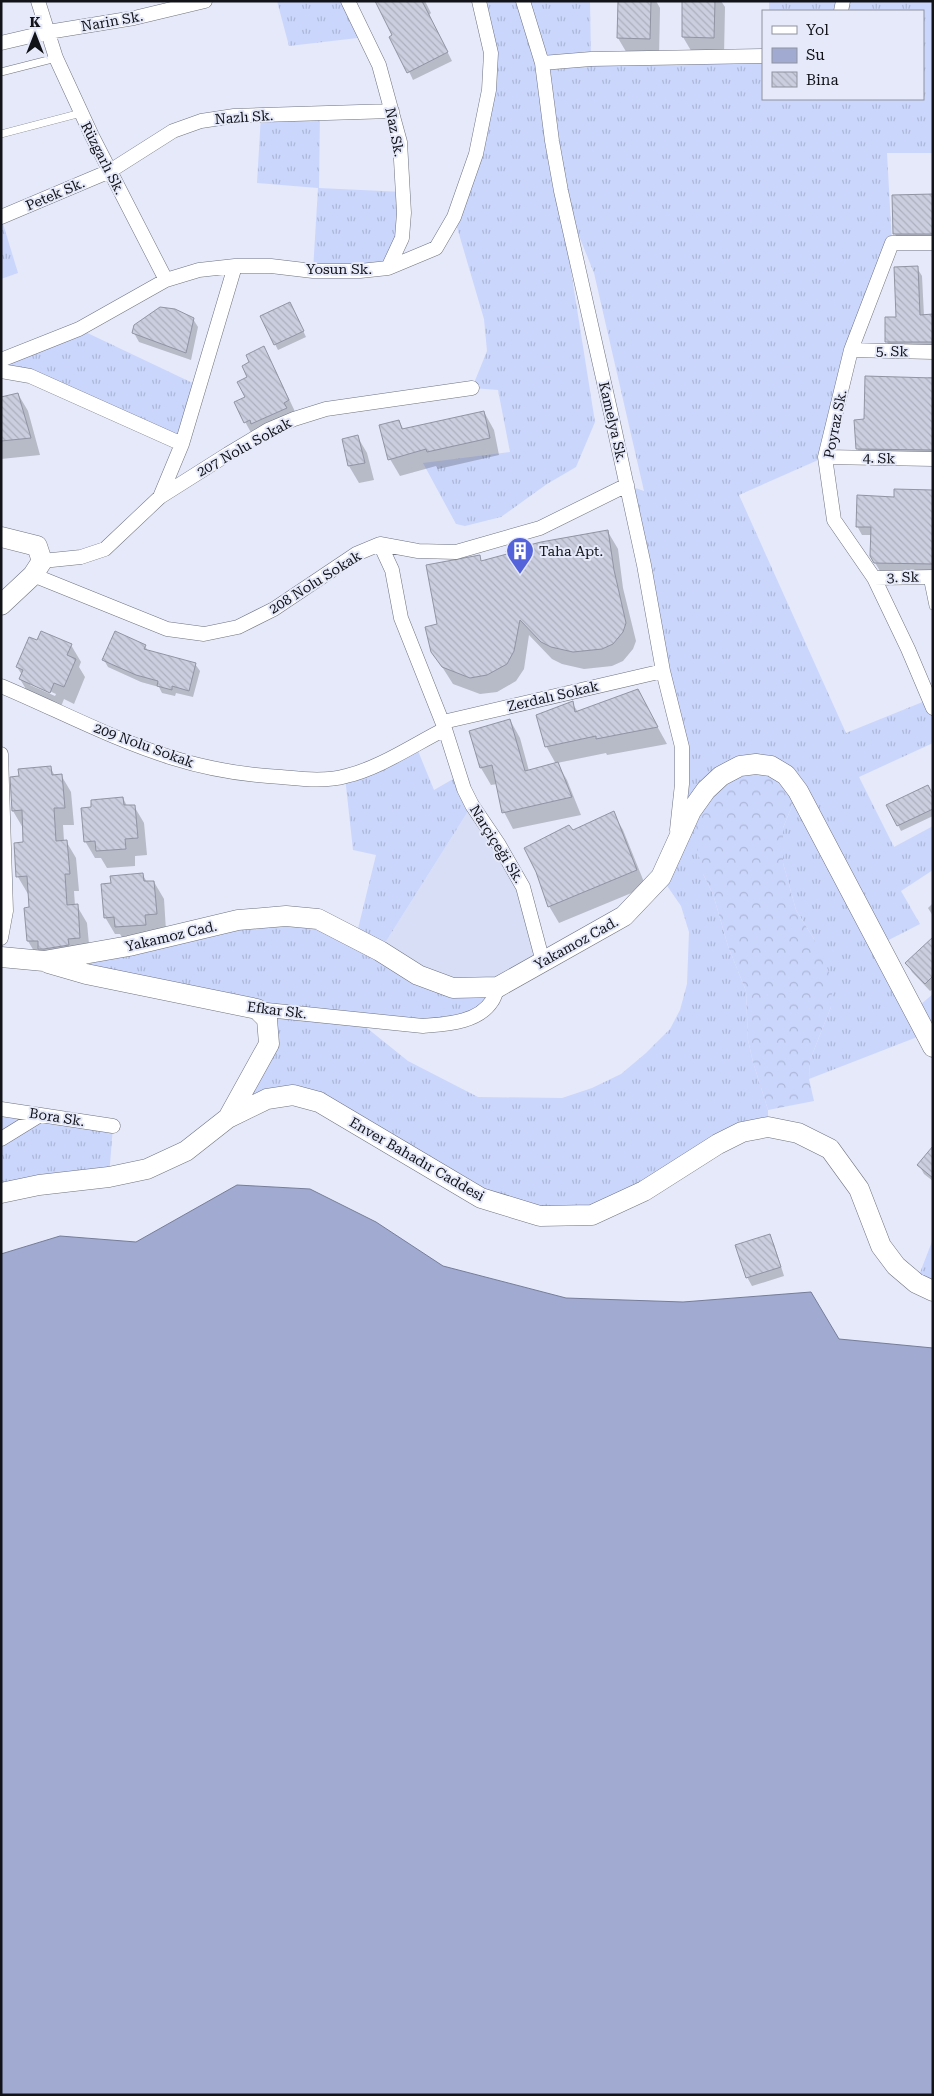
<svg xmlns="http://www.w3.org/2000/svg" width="934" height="2096" font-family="'Roboto Serif',serif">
	<defs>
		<pattern id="grass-tufts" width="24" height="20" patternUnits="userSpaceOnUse" patternTransform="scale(1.25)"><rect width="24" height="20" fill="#cbd6fd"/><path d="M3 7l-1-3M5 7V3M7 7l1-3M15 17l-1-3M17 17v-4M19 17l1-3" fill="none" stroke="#adb7d8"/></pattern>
		<pattern id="forest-crowns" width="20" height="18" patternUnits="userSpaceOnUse" patternTransform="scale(1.25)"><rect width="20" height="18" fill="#cbd6fd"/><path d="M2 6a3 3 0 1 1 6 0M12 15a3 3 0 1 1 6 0" fill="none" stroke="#adb7d8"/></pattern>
		<pattern id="building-back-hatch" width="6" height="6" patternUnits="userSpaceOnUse" patternTransform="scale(1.25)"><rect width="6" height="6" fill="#cacede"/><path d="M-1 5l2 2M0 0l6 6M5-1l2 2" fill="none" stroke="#acb0be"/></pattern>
	</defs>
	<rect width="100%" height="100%" fill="#e5e9f9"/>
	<!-- built -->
	<path fill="#d7def5" d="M 472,805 L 514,869 L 543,962 L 498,987 L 453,988 L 380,951 Z"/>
	<!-- grass -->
	<path fill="url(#grass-tufts)" d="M 277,1 L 348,1 L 366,37 L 289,46 Z
		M 479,1 L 590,1 L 591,59 L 763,56 L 763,99 L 923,99 L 923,11 L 769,11 L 769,1 L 933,1 L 933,153 L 887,153 L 892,243 L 851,350 L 825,457 L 739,495 L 846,733 L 930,699 L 933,708 L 933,743 L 859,777 L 894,847 L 933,826 L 933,870 L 901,891 L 920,924 L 879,945 L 914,1010 L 933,994 L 933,1047 L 925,1034 L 809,1079 L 810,1060 L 831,1007 L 814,939 L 796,910 L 783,863 L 783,828 L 798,791 L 703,874 L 713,894 L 728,946 L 746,991 L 748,1040 L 753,1062 L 768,1110 L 768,1127 L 592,1215 L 540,1216 L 293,1095 L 228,1118 L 269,1044 L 267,1019 L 44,961 L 286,916 L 356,937 L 376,855 L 353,850 L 345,777 L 416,746 L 434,790 L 460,775 L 472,805 L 380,951 L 418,975 L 498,987 L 491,1002 L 449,1024 L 357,1020 L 408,1061 L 478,1097 L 562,1098 L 592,1088 L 621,1074 L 646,1053 L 670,1029 L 680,1010 L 687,984 L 689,932 L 681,906 L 661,877 L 682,784 L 627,485 L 644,491 L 594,273 L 562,194 L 571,271 L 595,422 L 576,467 L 547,484 L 501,517 L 465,526 L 456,524 L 423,463 L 510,452 L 498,390 L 472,388 L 487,351 L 484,319 L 454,217 L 489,90 Z
		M 320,113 L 319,188 L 403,192 L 404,213 L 388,268 L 313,271 L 318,188 L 257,183 L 261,115 Z
		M 1,217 L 18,273 L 1,279 Z
		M 79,329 L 199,386 L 182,444 L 1,371 L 9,358 Z
		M 1,1109 L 113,1126 L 109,1177 L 1,1193 Z
		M 933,1239 L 933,1291 L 916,1283 Z"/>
	<!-- forest -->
	<path fill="url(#forest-crowns)" d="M 756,764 L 798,791 L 783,828 L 783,863 L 796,910 L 814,939 L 833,981 L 831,1007 L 810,1060 L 809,1079 L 814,1101 L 768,1110 L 753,1062 L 748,1040 L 746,991 L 728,946 L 713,894 L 703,874 L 695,839 L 696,804 Z"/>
	<!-- water -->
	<path fill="#a1abd2" stroke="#767d9a" d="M 237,1185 L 310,1189 L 376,1222 L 443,1266 L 566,1298 L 683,1302 L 811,1292 L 839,1339 L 933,1348 L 933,2095 L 1,2095 L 1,1254 L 60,1236 L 136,1242 Z"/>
	<!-- shadow -->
	<path fill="#0003" fill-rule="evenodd" d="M 376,1 L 425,1 L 431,13 L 429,15 L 452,61 L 413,80 Z
		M 619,1 L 656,1 L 660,8 L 659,56 L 628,55 L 618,38 Z
		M 684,1 L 721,1 L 725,7 L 724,55 L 693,54 L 683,37 Z
		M 933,195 L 933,242 L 900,243 L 895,234 Z
		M 917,268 L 922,276 L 924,316 L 933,316 L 933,350 L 891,350 L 887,342 Z
		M 293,309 L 306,337 L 278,350 L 275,344 Z
		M 193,319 L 198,327 L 191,360 L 139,342 L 134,333 Z
		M 273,365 L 298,418 L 296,425 L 262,441 L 255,440 L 235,403 L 246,398 L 249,378 Z
		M 929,377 L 933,377 L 933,458 L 862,457 L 857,448 L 865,420 Z
		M 18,394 L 28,411 L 40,455 L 1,459 L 1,398 Z
		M 484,412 L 494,430 L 499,455 L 438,469 L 436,466 L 400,476 L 390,459 L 399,421 L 404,430 Z
		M 357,436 L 367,453 L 374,480 L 359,483 L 349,466 L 343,440 Z
		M 933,491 L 933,572 L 880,571 L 871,556 L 872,535 L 862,535 L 857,526 L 895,498 Z
		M 608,532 L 618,549 L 623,588 L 636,641 L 633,649 L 623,661 L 612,666 L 584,669 L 562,664 L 552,659 L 529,635 L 524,669 L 516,681 L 497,692 L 480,694 L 453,684 L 432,651 L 439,625 L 479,557 L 482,562 Z
		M 37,642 L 71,645 L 81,662 L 79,667 L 85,677 L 74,704 L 64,699 L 60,709 L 30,696 L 20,679 L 22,675 L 17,667 ZM 30,682 L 56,694 L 55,696 L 30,685 Z
		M 145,646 L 148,651 L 195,664 L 200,671 L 193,697 L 176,693 L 175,696 L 162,693 L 159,687 L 141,682 L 108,667 L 104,660 Z
		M 572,703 L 578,712 L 647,708 L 667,744 L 607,755 L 606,753 L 557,763 L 567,780 L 581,815 L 513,829 L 504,812 L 497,784 L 491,785 L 481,768 L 470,732 L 510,720 L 520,738 L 529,771 L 556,764 L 546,746 Z
		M 50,767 L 55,776 L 61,775 L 71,792 L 74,825 L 63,825 L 64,841 L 66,841 L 76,858 L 79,891 L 74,891 L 75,906 L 77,906 L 87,923 L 90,955 L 38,958 L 28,941 L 30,894 L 28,894 L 18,877 L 25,843 L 23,828 L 13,811 L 20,777 Z
		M 933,797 L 933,816 L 901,831 L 898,825 Z
		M 123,798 L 127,806 L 134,806 L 144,823 L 147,855 L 135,856 L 135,866 L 107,868 L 101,858 L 95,858 L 85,841 Z
		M 613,813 L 623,830 L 646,887 L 559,923 L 549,906 L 572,832 Z
		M 142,874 L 147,882 L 154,882 L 164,899 L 166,931 L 126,944 L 120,934 L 115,934 L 105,917 L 112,884 Z
		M 933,903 L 933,916 L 928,908 Z
		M 933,939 L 933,989 L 930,991 L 912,972 L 907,963 Z
		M 933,1148 L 933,1181 L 924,1174 L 919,1165 Z
		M 769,1236 L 774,1244 L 784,1276 L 752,1286 L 747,1277 Z"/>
	<!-- building -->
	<path fill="url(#building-back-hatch)" stroke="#9094a3" d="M 375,1 L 422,1 L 448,52 L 407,73 L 389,37 L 392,35 Z
		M 618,1 L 651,1 L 650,39 L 617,38 Z
		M 682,1 L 715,1 L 714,38 L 682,37 Z
		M 933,194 L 933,234 L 893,234 L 892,195 Z
		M 918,266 L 920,315 L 933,314 L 933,342 L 885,342 L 885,317 L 896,317 L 894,267 Z
		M 290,302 L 304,331 L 274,345 L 260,316 Z
		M 160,307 L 175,309 L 194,318 L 186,353 L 132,333 L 134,325 Z
		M 264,346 L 289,400 L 284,403 L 287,408 L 251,424 L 250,420 L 244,423 L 234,402 L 245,397 L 237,382 L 247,377 L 242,366 L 249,362 L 246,355 Z
		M 865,376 L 933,378 L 933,450 L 856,449 L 854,420 L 864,419 Z
		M 18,393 L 31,438 L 1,441 L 1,397 Z
		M 484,411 L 490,438 L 427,452 L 426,449 L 388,460 L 379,425 L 399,420 L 402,429 Z
		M 358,435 L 365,463 L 348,466 L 342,439 Z
		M 894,489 L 933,490 L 933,564 L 874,563 L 870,556 L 871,527 L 856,527 L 857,495 L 894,497 Z
		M 608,530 L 614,570 L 626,623 L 623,632 L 613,644 L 602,649 L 573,652 L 551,647 L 541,642 L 520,620 L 514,651 L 507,664 L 487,675 L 470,678 L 442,667 L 431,652 L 425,627 L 437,624 L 426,565 L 480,555 L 481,561 L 507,554 L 506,551 L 541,542 Z
		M 41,631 L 72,644 L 67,655 L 76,659 L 64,687 L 54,683 L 50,693 L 19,679 L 23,670 L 16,667 L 29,637 L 37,640 Z
		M 115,631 L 146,645 L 144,649 L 196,663 L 189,691 L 172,686 L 172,690 L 157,686 L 158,681 L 136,675 L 102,660 Z
		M 638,689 L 658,727 L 596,739 L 596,736 L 545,747 L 536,715 L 573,701 L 575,712 Z
		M 510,719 L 525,771 L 558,762 L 572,797 L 502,813 L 492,765 L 480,768 L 469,731 Z
		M 51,766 L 52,775 L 62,774 L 65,808 L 54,808 L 56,841 L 67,840 L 70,874 L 65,874 L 67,905 L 78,904 L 80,938 L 68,939 L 69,945 L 44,949 L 38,949 L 38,941 L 27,941 L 24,908 L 29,907 L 27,876 L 16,877 L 14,843 L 23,842 L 22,810 L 12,811 L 10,777 L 19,776 L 18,769 Z
		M 928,785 L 933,795 L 933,809 L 897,826 L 886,805 Z
		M 123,797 L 124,805 L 135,805 L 138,838 L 125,839 L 126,849 L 96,851 L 95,841 L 84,842 L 81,808 L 91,807 L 91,800 Z
		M 614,811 L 637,870 L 548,907 L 536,872 L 524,848 L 569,825 L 573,830 Z
		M 143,873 L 144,881 L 154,881 L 157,914 L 145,915 L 146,925 L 115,927 L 114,917 L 104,918 L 101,884 L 111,883 L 110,876 Z
		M 933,937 L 933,976 L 925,984 L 905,963 Z
		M 933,1146 L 933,1178 L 917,1165 Z
		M 770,1234 L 781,1267 L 746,1278 L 735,1245 Z"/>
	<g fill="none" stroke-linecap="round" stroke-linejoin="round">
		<defs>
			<path id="lane" d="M 1,72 L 56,58
				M 1,134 L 81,113
				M 927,577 L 933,606"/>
			<path id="street" d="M 38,1 L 56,58 L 92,136 L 166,280
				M 348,1 L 379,65 L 400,142 L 404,213 L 402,238 L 388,268
				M 523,1 L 542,63 L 552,141 L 561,191 L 614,427 L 644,565 L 663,671 L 682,747 L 682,784 L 677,830
				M 841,11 L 843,1
				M 1,43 L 48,32 L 134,18 L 205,1
				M 542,63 L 591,59 L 763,56
				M 1,217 L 110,171 L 173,131 L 201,121 L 234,116 L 392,111
				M 933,243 L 892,243 L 851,350 L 825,457 L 834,520 L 874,578 L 908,649 L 933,708
				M 851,350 L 933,352
				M 1,360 L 79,329 L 166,280 L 199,270 L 235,266 L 271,266 L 313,271 L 360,271 L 388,268 L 436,248 L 454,217 L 476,154 L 489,90 L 491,53 L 479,1
				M 1,371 L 30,376 L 182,444
				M 825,457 L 933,459
				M 160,497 L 182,444 L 235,266
				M 42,561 L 81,557 L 105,549 L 160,497 L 228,454 L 268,430 L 294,419 L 326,409 L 472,388
				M 33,575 L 167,629 L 204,634 L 238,627 L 274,609 L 356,554 L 380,544 L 418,551 L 456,552 L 540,528 L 627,485
				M 874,578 L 933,577
				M 1,686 C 58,710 114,740 173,758 C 208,769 245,775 281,777 C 302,779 325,782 346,776 C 380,768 413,745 445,729 L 401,618 L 392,570 L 380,544
				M 443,722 L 663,671
				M 445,729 L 464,789 L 472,805 L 499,845 L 523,887 L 543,962
				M 1,754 L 6,911 L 1,938
				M 257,1009 L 423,1026 C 446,1024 478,1023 492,1001 C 495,997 496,991 498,987
				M 1,1109 L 113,1126
				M 1,1139 L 40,1115"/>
			<path id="secondary" d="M 1,537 L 37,546 L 42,561 L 33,575 L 1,605
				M 1,957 L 44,961 L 129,946 L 238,920 L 286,916 L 318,919 L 380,951 L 418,975 L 453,988 L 498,987 L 624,916 L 661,877 L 691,811 L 706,790 L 721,776 L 740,766 L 756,764 L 771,766 L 786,775 L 798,791 L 933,1047
				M 48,963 L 86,974 L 257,1009 L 267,1019 L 269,1044 L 228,1118
				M 1,1193 L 39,1185 L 109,1177 L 147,1169 L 186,1151 L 228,1118 L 267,1099 L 293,1095 L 319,1102 L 481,1198 L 540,1216 L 592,1215 L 644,1191 L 718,1144 L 742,1132 L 768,1127 L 798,1133 L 830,1149 L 859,1189 L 881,1246 L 896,1266 L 916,1283 L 933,1291"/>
		</defs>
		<!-- lane casing -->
		<use href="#lane" stroke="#6f7381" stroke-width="8"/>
		<!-- street casing -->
		<use href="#street" stroke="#6f7381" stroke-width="15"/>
		<!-- secondary casing -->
		<use href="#secondary" stroke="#6f7381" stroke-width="21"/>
		<!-- lane -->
		<use href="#lane" stroke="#fff" stroke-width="7"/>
		<!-- street -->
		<use href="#street" stroke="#fff" stroke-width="14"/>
		<!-- secondary -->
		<use href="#secondary" stroke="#fff" stroke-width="20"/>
	</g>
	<!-- icons -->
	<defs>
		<symbol id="building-pin" viewBox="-11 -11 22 30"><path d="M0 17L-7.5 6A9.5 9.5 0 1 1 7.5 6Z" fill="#5463da" stroke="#e5e9f9"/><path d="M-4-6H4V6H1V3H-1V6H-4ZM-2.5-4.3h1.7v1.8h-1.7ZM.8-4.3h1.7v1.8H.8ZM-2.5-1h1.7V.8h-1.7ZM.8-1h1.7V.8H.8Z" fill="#fff"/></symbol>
	</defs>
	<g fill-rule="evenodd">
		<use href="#building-pin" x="504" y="535" width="32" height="43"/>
	</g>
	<g text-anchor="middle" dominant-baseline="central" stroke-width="4" stroke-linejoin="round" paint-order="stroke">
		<!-- street labels -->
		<g font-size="14" fill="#111318" stroke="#e5e9f9">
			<text transform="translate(112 21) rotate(-10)">Narin Sk.</text>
			<text transform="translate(244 117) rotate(-4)">Nazlı Sk.</text>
			<text transform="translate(395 132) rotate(79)">Naz Sk.</text>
			<text transform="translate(103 158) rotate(63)">Rüzgarlı Sk.</text>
			<text transform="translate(55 194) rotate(-23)">Petek Sk.</text>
			<text x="339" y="269">Yosun Sk.</text>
			<text transform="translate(892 351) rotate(1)">5. Sk</text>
			<text transform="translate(613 422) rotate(77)">Kamelya Sk.</text>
			<text transform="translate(835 424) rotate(-79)">Poyraz Sk.</text>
			<text transform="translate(244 447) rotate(-29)">207 Nolu Sokak</text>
			<text transform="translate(879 458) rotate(1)">4. Sk</text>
			<text transform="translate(903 577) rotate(-1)">3. Sk</text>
			<text transform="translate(315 582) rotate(-32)">208 Nolu Sokak</text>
			<text transform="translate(553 696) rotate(-13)">Zerdalı Sokak</text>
			<text transform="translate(144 745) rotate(20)">209 Nolu Sokak</text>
			<text transform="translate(497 844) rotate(58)">Narçiçeği Sk.</text>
			<text transform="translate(171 936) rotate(-13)">Yakamoz Cad.</text>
			<text transform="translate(576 943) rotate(-29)">Yakamoz Cad.</text>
			<text transform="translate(277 1010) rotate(7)">Efkar Sk.</text>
			<text transform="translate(57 1117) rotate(9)">Bora Sk.</text>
			<text transform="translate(417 1159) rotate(30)">Enver Bahadır Caddesi</text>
		</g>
		<!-- poi labels -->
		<g font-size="14" fill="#111318" stroke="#e5e9f9" text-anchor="start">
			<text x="539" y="551">Taha Apt.</text>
		</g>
	</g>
	<!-- border -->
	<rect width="934" height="2096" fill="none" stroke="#111318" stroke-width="5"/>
	<!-- legend -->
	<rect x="762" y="10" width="162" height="90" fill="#e5e9f9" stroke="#90939f"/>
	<rect x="772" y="26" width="25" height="8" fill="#ffffff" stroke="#90939f"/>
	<text x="806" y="35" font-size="15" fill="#111318">Yol</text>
	<rect x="772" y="48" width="25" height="15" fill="#a1abd2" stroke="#90939f"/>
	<text x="806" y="60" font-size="15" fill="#111318">Su</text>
	<rect x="772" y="72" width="25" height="15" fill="url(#building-back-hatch)" stroke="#90939f"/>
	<text x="806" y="85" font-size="15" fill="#111318">Bina</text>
	<!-- north arrow -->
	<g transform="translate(35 35)" stroke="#e5e9f9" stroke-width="4" paint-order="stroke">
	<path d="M0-4L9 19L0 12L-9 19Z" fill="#111318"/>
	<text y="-8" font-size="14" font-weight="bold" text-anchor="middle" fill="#111318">K</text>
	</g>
</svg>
